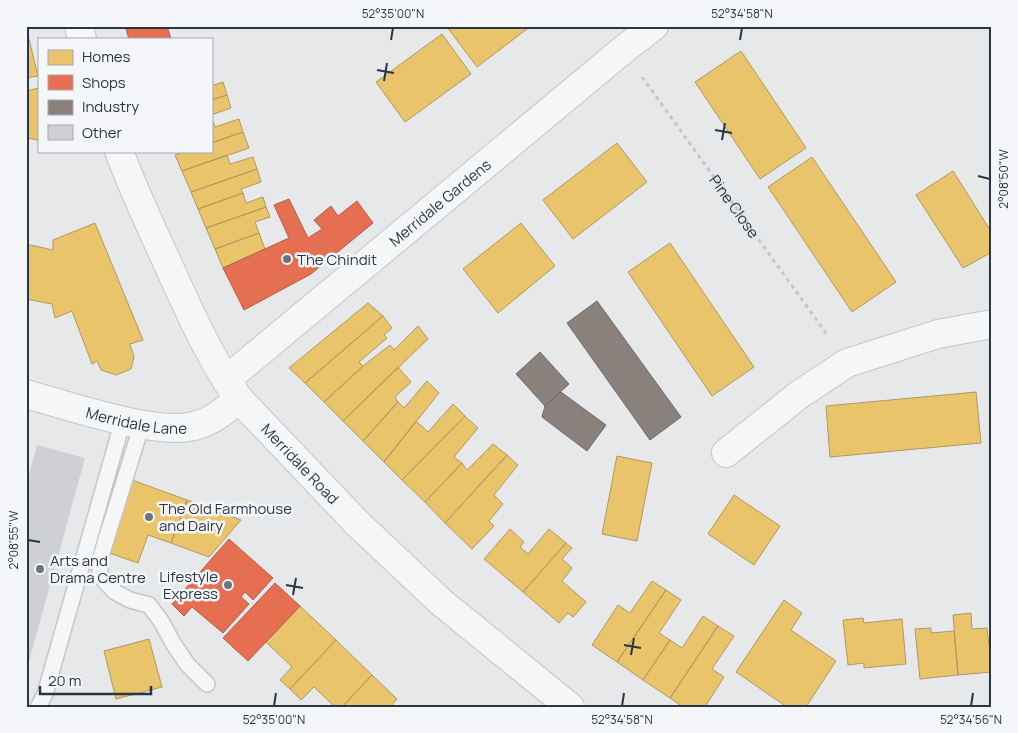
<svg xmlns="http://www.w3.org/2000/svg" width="1018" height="733" font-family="Manrope,sans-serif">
	<rect width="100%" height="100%" fill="#e6e8ea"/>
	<!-- homes -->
	<path fill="#e9c46a" stroke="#b0995f" d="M 448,26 L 531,26 L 477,67 L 447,27 Z
		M 442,34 L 471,74 L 405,122 L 376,82 Z
		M 26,39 L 29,39 L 38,76 L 26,78 Z
		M 741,51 L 806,148 L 760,179 L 695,82 Z
		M 223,82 L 227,95 L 211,100 L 211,86 Z
		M 39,88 L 39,140 L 26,138 L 26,91 Z
		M 227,95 L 231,108 L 211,115 L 211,100 Z
		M 239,119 L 243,132 L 211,143 L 211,121 L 213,121 L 215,127 Z
		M 243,132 L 249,148 L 182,171 L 175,155 L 186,151 L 211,151 L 211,143 Z
		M 617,143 L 647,182 L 573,239 L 543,200 Z
		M 227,155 L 230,164 L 253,157 L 257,169 L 191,192 L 182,171 Z
		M 812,157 L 896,282 L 852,312 L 768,187 Z
		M 257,169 L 261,182 L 241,189 L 243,193 L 198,209 L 191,192 Z
		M 953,171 L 992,233 L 992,252 L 963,268 L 916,195 Z
		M 243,193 L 246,203 L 263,197 L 266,207 L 206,228 L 198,209 Z
		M 266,207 L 270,217 L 255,222 L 259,233 L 215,249 L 206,228 Z
		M 95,223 L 143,340 L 130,344 L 134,357 L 131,369 L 116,375 L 101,370 L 97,361 L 92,364 L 72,311 L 55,318 L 52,304 L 26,299 L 26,244 L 53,250 L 53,240 Z
		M 521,223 L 555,266 L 498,313 L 463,269 Z
		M 259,233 L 265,249 L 223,268 L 215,249 Z
		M 670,243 L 754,367 L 712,396 L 628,272 Z
		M 368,303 L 383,316 L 305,383 L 289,368 Z
		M 383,316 L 392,328 L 384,335 L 387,338 L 359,362 L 363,366 L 324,402 L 305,383 Z
		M 418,326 L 428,339 L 343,421 L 324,402 L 363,366 L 390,345 L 394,350 Z
		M 398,367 L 411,382 L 395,397 L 398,402 L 363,441 L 343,421 Z
		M 427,381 L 439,393 L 384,462 L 363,441 L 398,402 L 404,408 Z
		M 976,392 L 981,443 L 830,457 L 826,406 Z
		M 453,404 L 465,416 L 402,480 L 384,462 L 416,421 L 428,432 Z
		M 465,416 L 478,428 L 454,457 L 462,463 L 425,502 L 402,480 Z
		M 493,444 L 507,455 L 445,523 L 425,502 L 462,463 L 467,470 Z
		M 507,455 L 518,465 L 494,495 L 503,504 L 489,521 L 494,526 L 472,549 L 445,523 Z
		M 617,456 L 652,463 L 637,541 L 602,534 Z
		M 132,480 L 187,500 L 171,543 L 148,535 L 138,563 L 106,552 Z
		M 734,495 L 780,526 L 754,565 L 708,534 Z
		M 187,500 L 241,520 L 209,557 L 171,543 Z
		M 510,529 L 524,542 L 520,547 L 528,554 L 549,529 L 566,543 L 523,592 L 484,559 Z
		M 566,543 L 572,548 L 562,559 L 572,568 L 562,581 L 586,602 L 573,617 L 568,613 L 559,623 L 523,592 Z
		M 652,581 L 666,590 L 617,662 L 592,645 L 618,605 L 630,613 Z
		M 666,590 L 681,600 L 659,633 L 670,640 L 643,680 L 617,662 Z
		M 784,600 L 802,613 L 791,630 L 836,661 L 806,707 L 787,707 L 736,672 Z
		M 300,606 L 336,640 L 290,689 L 280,680 L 292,667 L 266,642 Z
		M 971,613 L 972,629 L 987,628 L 989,645 L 992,644 L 992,672 L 958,675 L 953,615 Z
		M 703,616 L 718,626 L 670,698 L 643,680 L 670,640 L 682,648 Z
		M 863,618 L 864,623 L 902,619 L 906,664 L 864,668 L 864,663 L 848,665 L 843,620 Z
		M 718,626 L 734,636 L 712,669 L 724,677 L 705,707 L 683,707 L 670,698 Z
		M 931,628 L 931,633 L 954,631 L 958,675 L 920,679 L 915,629 Z
		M 149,639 L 162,687 L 116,699 L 104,651 Z
		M 336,640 L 372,675 L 342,707 L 335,707 L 314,687 L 301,700 L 290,689 Z
		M 372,675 L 397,699 L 390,707 L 342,707 Z"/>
	<!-- shops -->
	<path fill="#e76f51" stroke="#af5e4d" d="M 125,26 L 167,26 L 171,39 L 129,39 Z
		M 289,199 L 308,238 L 322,229 L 314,220 L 331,206 L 338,216 L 357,201 L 373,223 L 311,274 L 244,310 L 223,268 L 289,238 L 274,205 Z
		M 229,539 L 273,578 L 253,600 L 245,592 L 241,597 L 249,604 L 223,633 L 192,607 L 184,616 L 172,604 Z
		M 275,583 L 300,606 L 248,661 L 223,638 Z"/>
	<!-- industry -->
	<path fill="#8a817c" stroke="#6e6a6c" d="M 597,301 L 681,417 L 650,440 L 567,323 Z
		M 540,352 L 569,384 L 545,406 L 516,374 Z
		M 561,392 L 606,425 L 587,451 L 542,417 L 545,406 Z"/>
	<!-- building -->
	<path fill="#ced0d3" d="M 37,445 L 85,458 L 28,665 L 26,664 L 26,474 L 29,475 Z"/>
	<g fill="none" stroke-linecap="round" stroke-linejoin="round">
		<defs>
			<path id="service" d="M 142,424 L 100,559 L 100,576 L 115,592 L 130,600 L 149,605 L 161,621 L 173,643 L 187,664 L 207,684
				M 38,707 L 45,694 L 123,420"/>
			<g id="minor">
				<path id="s2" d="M 226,380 L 623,50 L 654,26"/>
				<path id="s3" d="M 26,394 C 66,405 156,436 194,426 C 212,422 225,410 239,399"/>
				<path d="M 726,453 L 800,394 L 847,363 L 938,334 L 992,324"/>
			</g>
			<g id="tertiary">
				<path d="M 79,26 L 82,39"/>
				<path id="s4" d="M 119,151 C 134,192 153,231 171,271 C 191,315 211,360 239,399 L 358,524 L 441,602 L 570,707"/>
			</g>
		</defs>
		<!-- service casing -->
		<use href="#service" stroke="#c4c6c8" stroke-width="18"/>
		<!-- minor casing -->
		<use href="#minor" stroke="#c4c6c8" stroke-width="30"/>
		<!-- tertiary casing -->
		<use href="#tertiary" stroke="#c4c6c8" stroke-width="30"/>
		<!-- path -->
		<path stroke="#c5c7ca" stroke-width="3" stroke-dasharray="4 4" stroke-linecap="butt" id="s1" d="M 642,77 L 828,336"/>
		<!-- service -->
		<use href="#service" stroke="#f5f6f7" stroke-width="15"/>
		<!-- minor -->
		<use href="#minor" stroke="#f5f6f7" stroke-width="28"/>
		<!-- tertiary -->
		<use href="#tertiary" stroke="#f5f6f7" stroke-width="28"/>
	</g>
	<!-- ticks -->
	<path fill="none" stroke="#2b3645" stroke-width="2" d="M 391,40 L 393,28M 740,40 L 742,28M 377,70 L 394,73M 384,81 L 387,63M 715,130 L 732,133M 722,140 L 725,123M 978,176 L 990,179M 28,540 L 40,542M 286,585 L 303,588M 293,595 L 296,578M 624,645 L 641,648M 631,655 L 634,638M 274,706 L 276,693M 622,706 L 624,693M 971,706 L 973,693"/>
	<!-- markers -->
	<g fill="#6c747f" stroke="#f4f6f9" stroke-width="2">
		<circle cx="287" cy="259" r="5"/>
		<circle cx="149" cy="517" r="5"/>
		<circle cx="40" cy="569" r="5"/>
		<circle cx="228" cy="585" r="5"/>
	</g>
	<g text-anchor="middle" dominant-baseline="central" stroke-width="5" stroke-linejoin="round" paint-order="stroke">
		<!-- street labels -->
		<g font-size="15" fill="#2b3645" stroke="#f4f6f9">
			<text stroke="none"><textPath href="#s2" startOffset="278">Merridale Gardens</textPath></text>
			<text stroke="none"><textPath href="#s1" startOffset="159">Pine Close</textPath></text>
			<text stroke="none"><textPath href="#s3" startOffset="114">Merridale Lane</textPath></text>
			<text stroke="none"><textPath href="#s4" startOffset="365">Merridale Road</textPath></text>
		</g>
		<!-- poi labels -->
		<g font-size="15" fill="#2b3645" stroke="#f4f6f9" text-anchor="start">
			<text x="297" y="259">The Chindit</text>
			<text x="159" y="508">The Old Farmhouse<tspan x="159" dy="17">and Dairy</tspan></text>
			<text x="50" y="560">Arts and<tspan x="50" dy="17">Drama Centre</tspan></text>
			<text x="218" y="576" text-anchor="end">Lifestyle<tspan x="218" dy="17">Express</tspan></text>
		</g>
	</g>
	<!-- border -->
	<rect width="1018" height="733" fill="none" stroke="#f4f6f9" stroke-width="55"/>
	<!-- legend -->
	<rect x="38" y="38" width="175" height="115" fill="#f4f6f9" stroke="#a4a9b1"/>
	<rect x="48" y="50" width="25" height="15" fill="#e9c46a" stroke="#a4a9b1"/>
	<text x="82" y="62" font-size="15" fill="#2b3645">Homes</text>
	<rect x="48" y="75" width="25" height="15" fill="#e76f51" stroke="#a4a9b1"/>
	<text x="82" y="88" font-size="15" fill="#2b3645">Shops</text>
	<rect x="48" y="100" width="25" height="15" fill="#8a817c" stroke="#a4a9b1"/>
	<text x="82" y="112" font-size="15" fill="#2b3645">Industry</text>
	<rect x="48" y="125" width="25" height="15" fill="#ced0d3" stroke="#a4a9b1"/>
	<text x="82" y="138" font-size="15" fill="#2b3645">Other</text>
	<!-- scale -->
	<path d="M40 686v8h111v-8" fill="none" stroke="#2b3645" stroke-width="2.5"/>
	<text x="48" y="686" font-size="15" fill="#2b3645" stroke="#f4f6f9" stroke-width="4" paint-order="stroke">20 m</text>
	<rect x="28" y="28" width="962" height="678" fill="none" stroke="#2b3645" stroke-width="2"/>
	<g font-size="12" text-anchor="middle" fill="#2b3645">
		<text x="393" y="18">52°35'00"N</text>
		<text x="742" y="18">52°34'58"N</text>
		<text transform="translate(1004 179) rotate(-90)" y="4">2°08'50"W</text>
		<text transform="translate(14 540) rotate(-90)" y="4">2°08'55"W</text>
		<text x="274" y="724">52°35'00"N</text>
		<text x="622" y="724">52°34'58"N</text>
		<text x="971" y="724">52°34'56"N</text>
	</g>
</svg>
